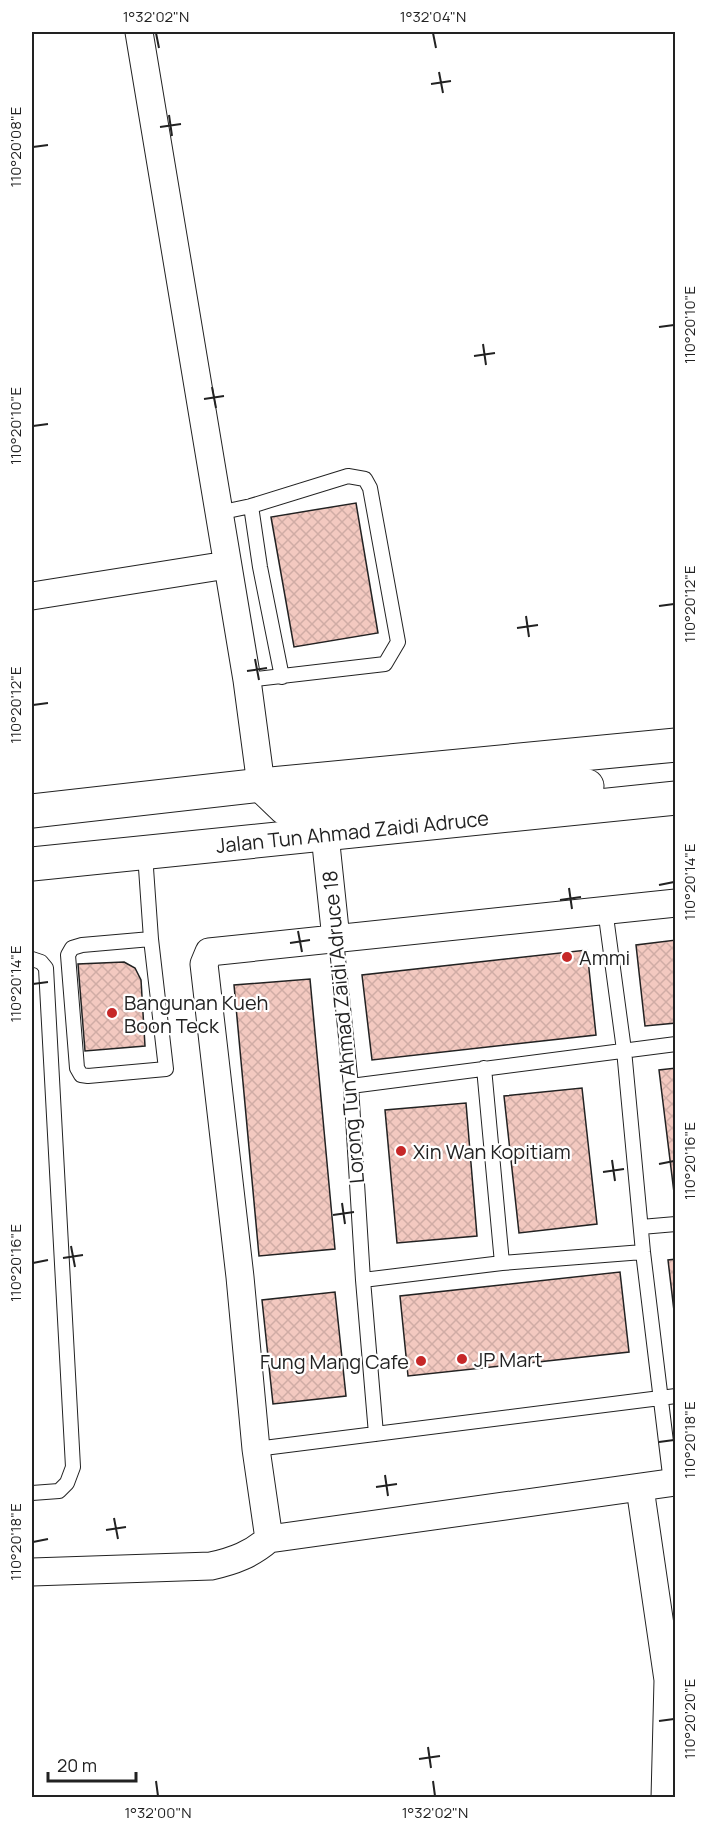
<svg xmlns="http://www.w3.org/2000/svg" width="707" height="1829" font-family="Manrope,sans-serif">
	<defs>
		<pattern id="building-cross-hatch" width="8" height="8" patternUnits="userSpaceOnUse" patternTransform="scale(1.5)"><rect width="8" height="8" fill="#f3c9c0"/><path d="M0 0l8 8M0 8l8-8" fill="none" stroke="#d0aca5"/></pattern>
	</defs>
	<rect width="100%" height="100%" fill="#fff"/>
	<!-- building -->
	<path fill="url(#building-cross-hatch)" stroke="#222" stroke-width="1.5" d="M 356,503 L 378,633 L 294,647 L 271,517 Z
		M 676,940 L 676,1023 L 645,1026 L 636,945 Z
		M 587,950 L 596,1035 L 372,1060 L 362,975 Z
		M 124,962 L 135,968 L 141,980 L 145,1046 L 85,1051 L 78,964 Z
		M 310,979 L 335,1249 L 259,1256 L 234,985 Z
		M 676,1068 L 676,1209 L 659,1070 Z
		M 582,1088 L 597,1224 L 519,1233 L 504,1096 Z
		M 466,1103 L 477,1236 L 397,1243 L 385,1110 Z
		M 676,1259 L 676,1328 L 668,1260 Z
		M 620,1272 L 629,1352 L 408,1376 L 400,1296 Z
		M 335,1292 L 346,1396 L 273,1404 L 262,1300 Z"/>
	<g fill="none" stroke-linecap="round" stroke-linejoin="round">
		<defs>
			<path id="service" d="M 218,513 L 251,506
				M 247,680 L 385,664 L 398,642 L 370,488 L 365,479 L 348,476 L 251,506 L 260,567 L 282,677
				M 145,854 L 151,939 L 166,1069 L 88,1076 L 81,1075 L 77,1068 L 68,955 L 72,948 L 82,945 L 151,939
				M 605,909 L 624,1050 L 643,1252 L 671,1483
				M 336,939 L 351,1086 L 363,1280 L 376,1434
				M 32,959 L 41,962 L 46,968 L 73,1467 L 67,1483 L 59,1491 L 32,1493
				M 484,1068 L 502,1263
				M 351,1086 L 676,1044
				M 641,1227 L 676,1224
				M 363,1280 L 502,1263 L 643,1252
				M 256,1449 L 676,1396"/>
			<path id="minor" d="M 139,32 L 247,680 L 261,785
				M 32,596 L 227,565
				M 325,835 L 336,939
				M 640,1488 L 668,1680 L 665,1798
				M 269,1539 L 256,1449 L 240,1277 L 204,964 L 209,952 L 676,903
				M 32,1572 L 211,1566 C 234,1561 252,1554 269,1539 L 676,1482"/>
			<g id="primary">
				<path d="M 261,785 L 285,808 L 587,786"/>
				<path d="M 32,811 L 261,785 L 676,745"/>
				<path id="s1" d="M 32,864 L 676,798"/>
			</g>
		</defs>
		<!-- service casing -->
		<use href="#service" stroke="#222" stroke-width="16"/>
		<!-- minor casing -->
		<use href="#minor" stroke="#222" stroke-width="29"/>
		<!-- primary casing -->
		<use href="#primary" stroke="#222" stroke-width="35"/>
		<!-- service -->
		<use href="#service" stroke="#fff" stroke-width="14"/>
		<!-- minor -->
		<use href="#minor" stroke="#fff" stroke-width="27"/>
		<!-- primary -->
		<use href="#primary" stroke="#fff" stroke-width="33"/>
	</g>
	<!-- ticks -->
	<path fill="none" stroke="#222" stroke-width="2" d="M 156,33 L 159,48M 433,33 L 436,48M 439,72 L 443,93M 431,84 L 451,81M 169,115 L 172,136M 160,127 L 181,124M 33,147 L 48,145M 659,327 L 674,325M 483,344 L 486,365M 474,356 L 495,353M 212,387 L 216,408M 204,399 L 224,396M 33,426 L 48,424M 659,606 L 674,604M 526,616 L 529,637M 517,628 L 538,625M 255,659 L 259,680M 247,671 L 267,668M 33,705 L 48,703M 659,885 L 674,882M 569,888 L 572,909M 560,900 L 581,897M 298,931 L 302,952M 290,943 L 310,940M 33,984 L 48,982M 612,1160 L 615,1181M 659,1164 L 674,1161M 603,1172 L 624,1169M 342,1203 L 345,1224M 333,1215 L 354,1212M 71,1246 L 75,1267M 63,1258 L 83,1255M 33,1263 L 48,1260M 659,1442 L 674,1440M 385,1475 L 388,1496M 376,1487 L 397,1484M 114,1518 L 118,1539M 106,1530 L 126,1527M 33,1542 L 48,1539M 659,1721 L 674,1719M 428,1747 L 431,1768M 419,1759 L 440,1756M 156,1781 L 158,1796M 433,1781 L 435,1796"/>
	<!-- markers -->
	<g fill="#c62828" stroke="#fff" stroke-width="2">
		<circle cx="567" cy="957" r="6"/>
		<circle cx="112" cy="1013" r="6"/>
		<circle cx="401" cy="1151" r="6"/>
		<circle cx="462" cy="1359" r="6"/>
		<circle cx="421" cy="1361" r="6"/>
	</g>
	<g text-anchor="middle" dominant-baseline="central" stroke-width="4.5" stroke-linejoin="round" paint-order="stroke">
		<!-- street labels -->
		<g font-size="20" fill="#222" stroke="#fff">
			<text stroke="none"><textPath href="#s1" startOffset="322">Jalan Tun Ahmad Zaidi Adruce</textPath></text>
			<text transform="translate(343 1027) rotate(-95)">Lorong Tun Ahmad Zaidi Adruce 18</text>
		</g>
		<!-- poi labels -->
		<g font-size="20" fill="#222" stroke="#fff" text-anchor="start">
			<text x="579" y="957">Ammi</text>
			<text x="124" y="1002">Bangunan Kueh<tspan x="124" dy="23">Boon Teck</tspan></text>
			<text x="413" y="1151">Xin Wan Kopitiam</text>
			<text x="474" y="1359">JP Mart</text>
			<text x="409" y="1361" text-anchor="end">Fung Mang Cafe</text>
		</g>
	</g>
	<!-- border -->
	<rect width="707" height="1829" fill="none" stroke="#ffffff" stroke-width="66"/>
	<!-- scale -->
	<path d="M48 1772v9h88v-9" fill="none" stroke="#222222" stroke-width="3"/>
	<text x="57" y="1772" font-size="18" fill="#222222" stroke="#ffffff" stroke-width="4.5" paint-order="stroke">20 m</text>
	<rect x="33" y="33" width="641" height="1763" fill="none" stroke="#222" stroke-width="2"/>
	<g font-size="15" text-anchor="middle" fill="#222">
		<text x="156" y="22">1°32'02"N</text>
		<text x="433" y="22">1°32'04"N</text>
		<text transform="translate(16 147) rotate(-90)" y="5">110°20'08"E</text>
		<text transform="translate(690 325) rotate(-90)" y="5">110°20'10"E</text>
		<text transform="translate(16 426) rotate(-90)" y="5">110°20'10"E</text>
		<text transform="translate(690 604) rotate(-90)" y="5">110°20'12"E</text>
		<text transform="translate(16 705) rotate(-90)" y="5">110°20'12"E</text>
		<text transform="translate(690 882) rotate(-90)" y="5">110°20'14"E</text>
		<text transform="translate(16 984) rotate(-90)" y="5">110°20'14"E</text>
		<text transform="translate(690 1161) rotate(-90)" y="5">110°20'16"E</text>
		<text transform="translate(16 1263) rotate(-90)" y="5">110°20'16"E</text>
		<text transform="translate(690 1440) rotate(-90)" y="5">110°20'18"E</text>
		<text transform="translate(16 1542) rotate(-90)" y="5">110°20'18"E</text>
		<text transform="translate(690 1719) rotate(-90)" y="5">110°20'20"E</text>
		<text x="158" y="1818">1°32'00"N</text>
		<text x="435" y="1818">1°32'02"N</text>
	</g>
</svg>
